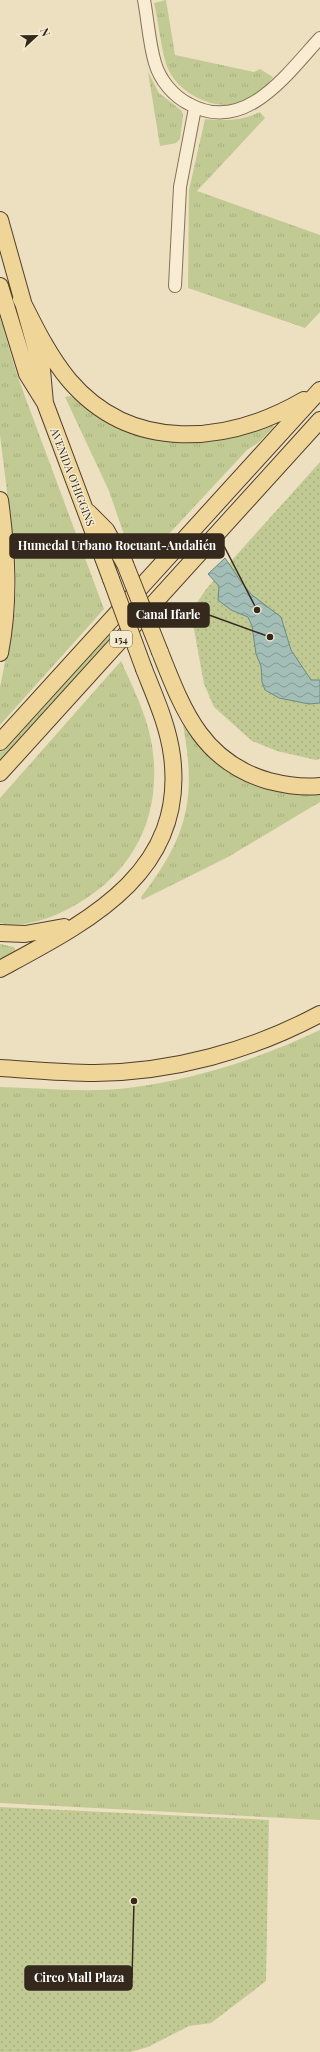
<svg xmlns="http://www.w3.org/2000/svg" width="320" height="2052" font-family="'Playfair Display',serif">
	<defs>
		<pattern id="grass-tufts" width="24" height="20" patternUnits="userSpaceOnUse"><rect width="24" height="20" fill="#c2ca94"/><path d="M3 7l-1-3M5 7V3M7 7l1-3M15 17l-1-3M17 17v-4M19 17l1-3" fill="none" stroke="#a7ae7f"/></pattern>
		<pattern id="park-dots" width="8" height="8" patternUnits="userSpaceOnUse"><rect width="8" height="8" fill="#c2ca94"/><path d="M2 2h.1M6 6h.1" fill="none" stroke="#a7ae7f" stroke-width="1.8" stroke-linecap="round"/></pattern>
		<pattern id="water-waves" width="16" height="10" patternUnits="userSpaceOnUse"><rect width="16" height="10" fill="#a3beb7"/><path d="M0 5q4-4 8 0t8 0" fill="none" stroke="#869a94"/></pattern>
	</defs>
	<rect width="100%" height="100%" fill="#ece0c0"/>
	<!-- grass -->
	<path fill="url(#grass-tufts)" d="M 166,0 L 175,55 L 254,72 L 260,69 L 273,77 C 267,86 261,93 251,99 C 222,115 181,97 168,69 C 162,55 158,19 154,3 Z
		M 148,72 L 159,93 L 182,111 L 183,116 L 180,139 L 176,143 L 160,146 Z
		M 260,112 L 265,118 L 197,191 L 320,235 L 320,312 L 305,328 L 188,288 L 189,190 L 205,119 C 225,121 241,121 260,112 Z
		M 0,317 L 17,375 L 104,609 L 0,725 L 0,687 L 14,619 L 16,587 L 15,557 L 0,435 Z
		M 71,396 C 130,444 199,456 269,425 L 273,425 L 274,427 L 258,443 L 247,450 L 154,550 L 150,544 L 130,552 L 109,491 L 65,397 Z
		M 115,628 L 117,633 L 0,762 L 0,752 L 72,671 Z
		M 121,661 C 132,686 146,713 151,740 C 164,809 138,869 77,904 C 55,917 26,929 0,923 L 0,798 Z
		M 182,720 L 214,759 L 320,792 L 320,802 L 228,857 L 142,900 L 141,897 C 189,835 197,796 182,720 Z
		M 0,944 L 14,947 L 16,951 L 0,959 Z
		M 320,1030 L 320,1820 L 0,1803 L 0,1087 C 42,1088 86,1093 128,1088 C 194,1080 261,1058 320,1030 Z"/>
	<!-- park -->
	<path fill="url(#park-dots)" d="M 320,462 L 320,759 L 316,760 L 277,751 L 252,741 L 214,707 L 204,684 L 193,624 L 194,607 L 207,588 Z
		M 0,1807 L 269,1820 L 266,1981 L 211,2023 L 189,2026 L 148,2047 L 130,2052 L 0,2052 Z"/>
	<!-- water -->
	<path fill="url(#water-waves)" stroke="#6a8c84" d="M 225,558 L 242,583 L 252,595 L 281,617 L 291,650 L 311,680 L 320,680 L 320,703 L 309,704 L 279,698 L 265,690 L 262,682 L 261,666 L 256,654 L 252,626 L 248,617 L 231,610 L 218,600 L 219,586 L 208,574 Z"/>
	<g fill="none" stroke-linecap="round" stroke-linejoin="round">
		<defs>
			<path id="minor" d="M 144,0 C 148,21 149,43 155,63 C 160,80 173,96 189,104 C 245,135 287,74 320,38
				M 175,286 L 180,187 L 195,108"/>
			<path id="major" d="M 0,220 L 42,370 L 45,403
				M 0,286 L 27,374 L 45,403 L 111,579
				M 21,299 C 35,327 49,356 69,380 C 132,454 228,444 304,400
				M 0,500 C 7,552 10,601 0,653
				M 88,512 L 106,530 L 125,564
				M 160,652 C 183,710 202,762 269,781 C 285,785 303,788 320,786
				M 0,742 L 320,390
				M 0,773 L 320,420
				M 0,933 L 25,934 L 64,927
				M 0,969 C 87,922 187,873 172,756 C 168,725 155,697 144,669
				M 0,1068 C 31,1070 63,1073 95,1073 C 173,1072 251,1051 320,1014"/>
		</defs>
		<!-- minor casing -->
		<use href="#minor" stroke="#857158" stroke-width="14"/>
		<!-- major casing -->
		<use href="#major" stroke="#523f2d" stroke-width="18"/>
		<!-- minor -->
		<use href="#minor" stroke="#f8edd3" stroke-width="12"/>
		<!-- major -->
		<use href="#major" stroke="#efd698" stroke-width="16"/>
		<defs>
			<path id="major-bridge" d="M 125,564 L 160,652
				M 111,579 L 144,669"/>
		</defs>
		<!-- major-bridge casing -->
		<use href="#major-bridge" stroke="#523f2d" stroke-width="18" stroke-linecap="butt"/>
		<!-- major-bridge -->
		<use href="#major-bridge" stroke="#efd698" stroke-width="16"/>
	</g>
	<g text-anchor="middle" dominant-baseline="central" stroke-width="3" stroke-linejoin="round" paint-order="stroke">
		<!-- shield labels -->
		<rect fill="#f4eacf" stroke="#6e6352" stroke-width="1" x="110" y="631" width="22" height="16" rx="3"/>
		<g font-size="10" font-weight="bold" fill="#35291d">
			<text x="121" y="639">154</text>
		</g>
		<!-- street labels -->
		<g font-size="11" fill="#35291d" stroke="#f4eacf">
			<text transform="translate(73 477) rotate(69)">AVENIDA O'HIGGINS</text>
		</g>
	</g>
	<!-- callouts -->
	<path fill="none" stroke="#35291d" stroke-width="1.5" d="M257 610L224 546M270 637L209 615M134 1901L132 1978"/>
	<g fill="#35291d" stroke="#f4eacf" stroke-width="1.5">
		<circle cx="257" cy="610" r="4"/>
		<circle cx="270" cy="637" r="4"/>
		<circle cx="134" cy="1901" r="4"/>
	</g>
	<g fill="#35291d" stroke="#35291d" stroke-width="1.5">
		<rect x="10" y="534" width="214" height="24" rx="4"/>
		<rect x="128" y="603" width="81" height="24" rx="4"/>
		<rect x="25" y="1966" width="107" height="24" rx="4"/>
	</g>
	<g font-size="12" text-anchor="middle" font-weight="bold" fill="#fff">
		<text x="117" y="550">Humedal Urbano Rocuant-Andalién</text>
		<text x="168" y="619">Canal Ifarle</text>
		<text x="79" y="1982">Circo Mall Plaza</text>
	</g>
	<!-- north arrow -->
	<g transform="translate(36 36) rotate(68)" stroke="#f4eacf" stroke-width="3" paint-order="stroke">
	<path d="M0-3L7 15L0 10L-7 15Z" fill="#35291d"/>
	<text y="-6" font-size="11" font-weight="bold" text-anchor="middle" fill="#35291d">N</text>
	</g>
</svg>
